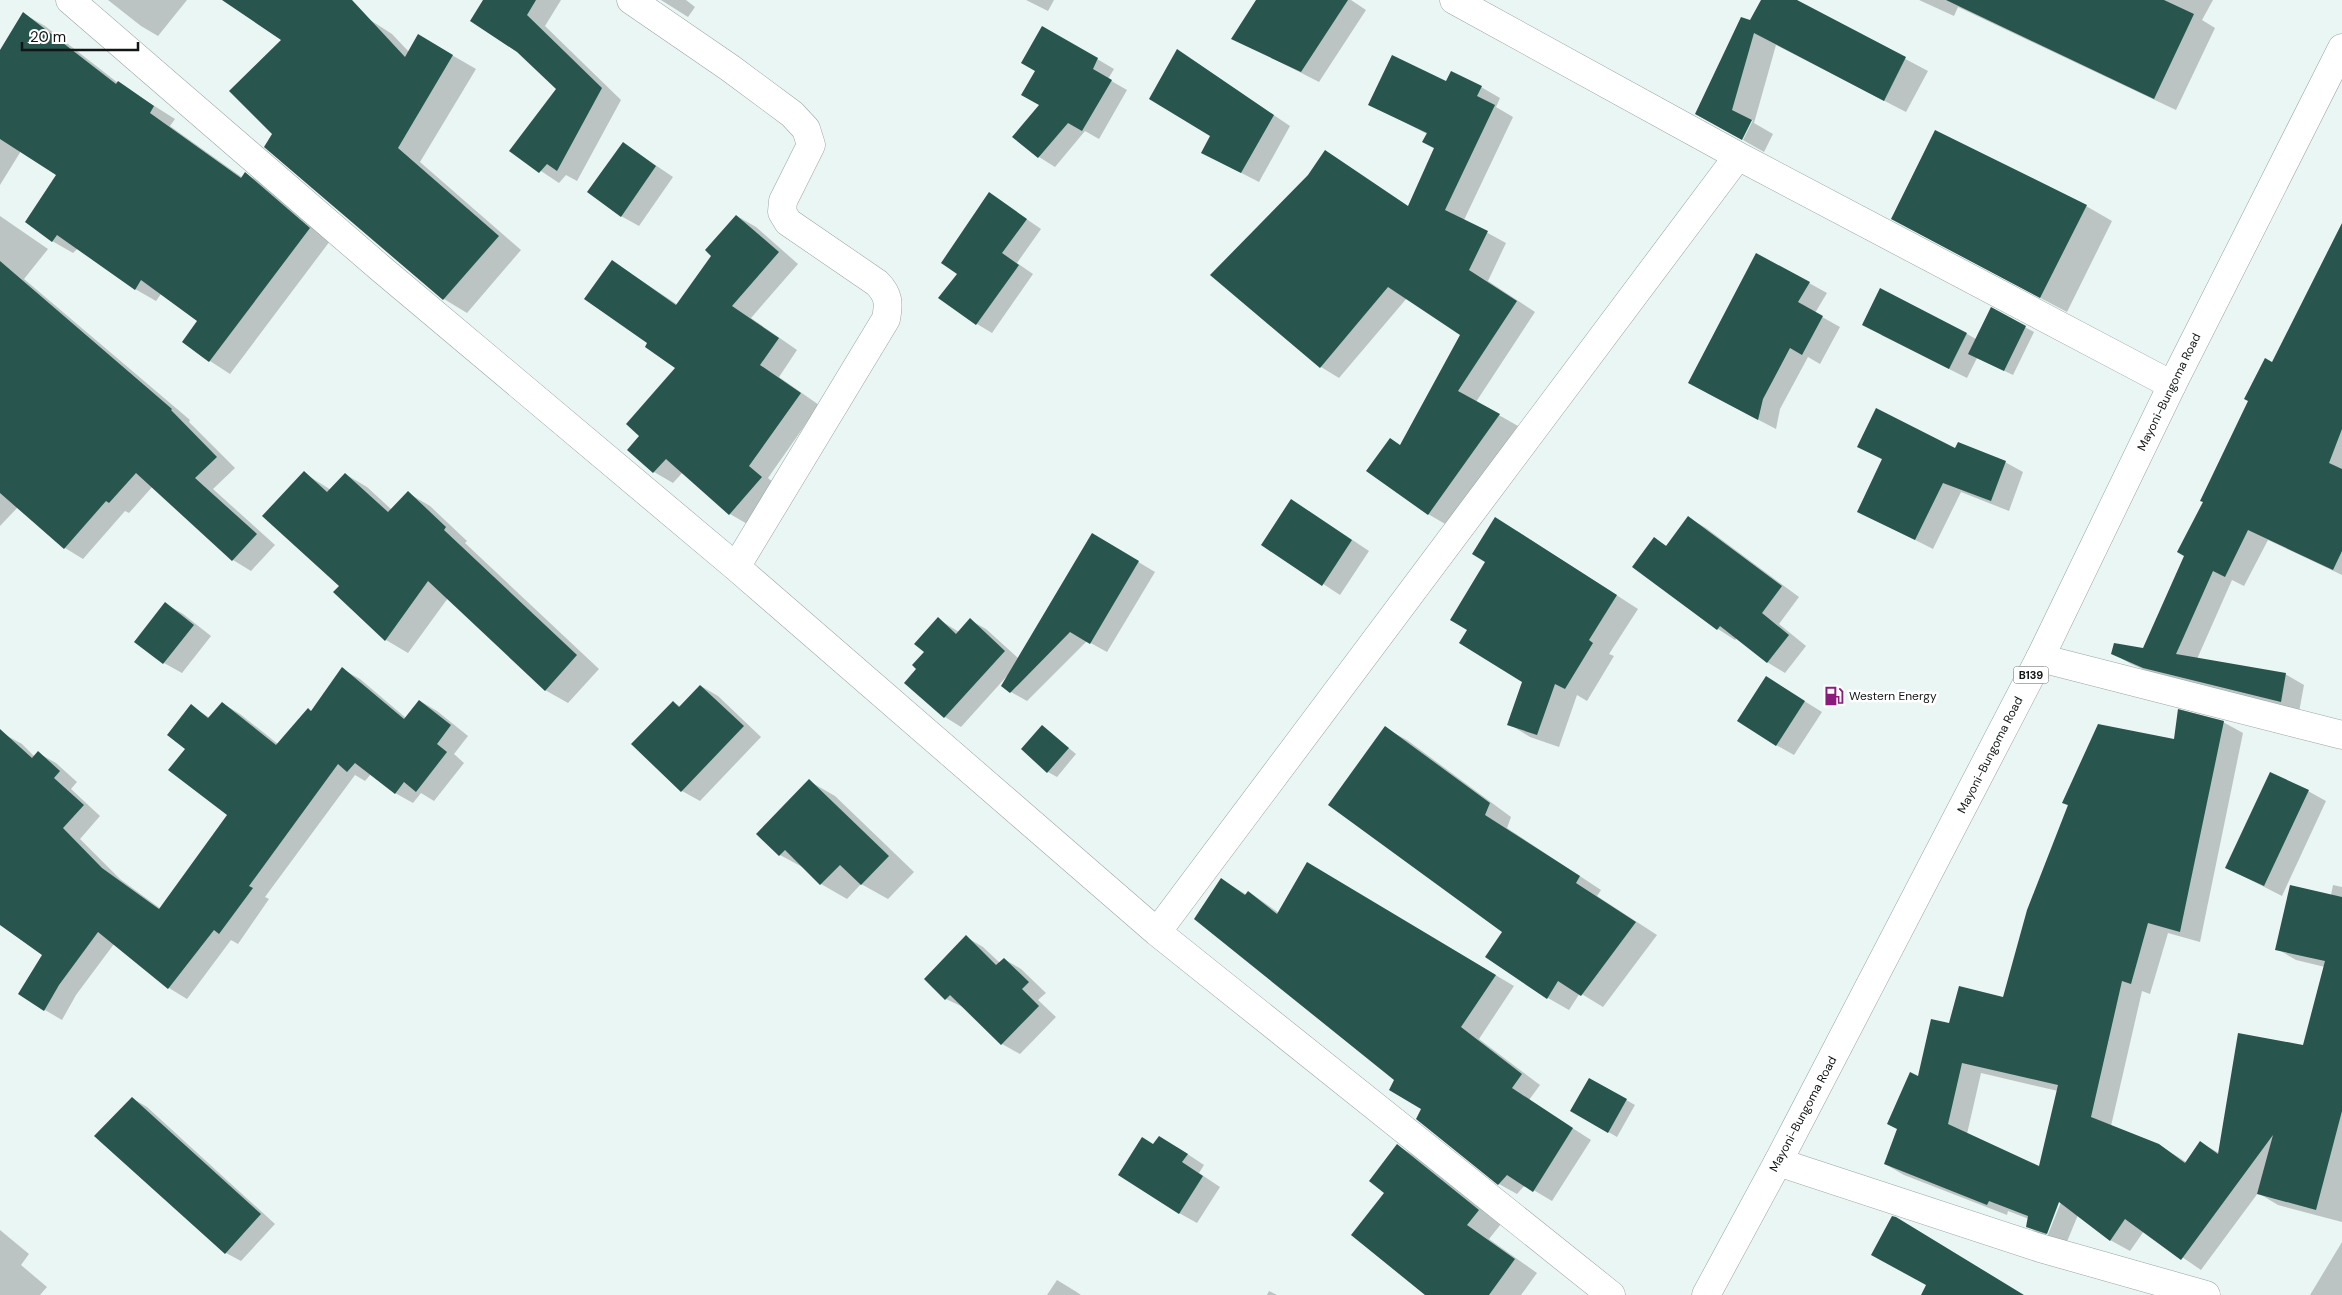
<svg xmlns="http://www.w3.org/2000/svg" width="2342" height="1295" font-family="'DM Sans',sans-serif">
	<rect width="100%" height="100%" fill="#eaf6f4"/>
	<!-- shadow -->
	<path fill="#0003" fill-rule="evenodd" d="M 108,0 L 187,0 L 158,36 L 141,26 Z
		M 247,0 L 339,0 L 392,34 L 409,52 L 419,36 L 476,69 L 420,162 L 521,250 L 467,313 L 444,299 L 265,146 L 274,134 L 283,39 Z
		M 485,0 L 561,0 L 545,26 L 621,100 L 577,181 L 566,175 L 559,183 L 511,151 L 557,89 Z
		M 661,0 L 686,0 L 695,7 L 688,17 Z
		M 1026,0 L 1054,0 L 1048,11 Z
		M 1258,0 L 1351,0 L 1366,10 L 1319,82 L 1233,38 Z
		M 1762,0 L 1794,0 L 1928,71 L 1906,112 L 1776,45 L 1754,123 L 1773,134 L 1764,152 L 1743,140 L 1753,120 L 1718,127 L 1751,22 Z
		M 1919,0 L 2213,0 L 2202,20 L 2215,28 L 2176,110 L 1958,7 L 1954,16 Z
		M 24,14 L 45,26 L 118,83 L 175,119 L 170,126 L 243,178 L 246,174 L 267,186 L 330,241 L 230,374 L 210,361 L 184,342 L 199,321 L 161,294 L 156,301 L 135,289 L 78,248 L 73,253 L 52,241 L 58,175 L 21,151 L 0,185 L 0,53 Z
		M 1043,27 L 1114,69 L 1108,79 L 1127,90 L 1099,139 L 1085,131 L 1055,167 L 1039,157 L 1041,105 L 1036,70 Z
		M 1178,51 L 1290,126 L 1259,182 L 1220,162 L 1212,135 Z
		M 1447,83 L 1481,87 L 1500,98 L 1496,107 L 1513,117 L 1464,220 L 1506,243 L 1488,281 L 1535,312 L 1476,402 L 1518,426 L 1447,525 L 1428,514 L 1401,446 L 1462,335 L 1407,298 L 1339,378 L 1321,367 L 1309,175 L 1325,152 L 1409,207 L 1435,149 L 1423,142 L 1427,134 L 1370,104 Z
		M 623,143 L 673,177 L 639,226 L 621,216 Z
		M 990,194 L 1041,229 L 1017,263 L 1033,274 L 992,333 L 977,324 Z
		M 2086,206 L 2112,221 L 2067,312 L 1918,233 Z
		M 0,216 L 48,249 L 24,279 L 190,420 L 189,422 L 235,468 L 213,489 L 275,545 L 251,571 L 233,560 L 153,486 L 129,513 L 125,511 L 83,559 L 65,548 L 18,507 L 0,526 Z
		M 737,216 L 756,227 L 798,264 L 751,318 L 797,350 L 779,377 L 819,405 L 768,478 L 781,489 L 749,525 L 730,514 L 683,472 L 673,483 L 654,472 L 629,450 L 641,436 L 676,368 L 649,343 L 612,261 L 678,305 L 713,255 Z
		M 2342,271 L 2342,575 L 2268,540 L 2244,586 L 2232,580 L 2197,659 L 2285,674 L 2304,685 L 2299,712 L 2163,678 L 2131,664 L 2112,653 L 2143,650 L 2272,363 Z
		M 1809,283 L 1827,293 L 1815,313 L 1840,327 L 1820,364 L 1808,357 L 1780,409 L 1776,429 L 1707,393 Z
		M 1991,309 L 2034,332 L 2013,375 L 1977,358 L 1967,378 L 1881,335 L 1967,334 L 1976,339 Z
		M 1859,446 L 1956,450 L 2005,462 L 2023,472 L 2009,511 L 1961,492 L 1933,549 L 1858,511 L 1883,460 Z
		M 304,473 L 331,490 L 345,474 L 367,487 L 392,510 L 408,493 L 430,506 L 467,541 L 465,543 L 599,669 L 568,703 L 545,690 L 448,598 L 408,653 L 386,640 L 335,592 L 341,586 Z
		M 1309,511 L 1369,551 L 1340,595 L 1262,544 Z
		M 1689,518 L 1706,528 L 1799,597 L 1779,624 L 1806,646 L 1785,673 L 1767,662 L 1737,638 L 1735,640 L 1718,629 L 1634,567 L 1655,539 L 1667,546 Z
		M 1517,531 L 1638,609 L 1609,654 L 1614,656 L 1587,701 L 1577,695 L 1559,747 L 1530,737 L 1509,724 L 1524,681 L 1468,630 Z
		M 1092,534 L 1155,572 L 1107,652 L 1087,641 L 1027,701 L 1011,692 L 1007,676 L 961,727 L 945,717 L 918,669 L 938,619 L 959,632 L 970,620 L 986,629 L 1019,659 Z
		M 166,604 L 183,614 L 211,636 L 182,673 L 164,663 L 136,641 Z
		M 342,669 L 360,679 L 406,718 L 420,701 L 437,711 L 468,736 L 454,754 L 464,763 L 434,801 L 421,793 L 413,803 L 395,793 L 371,774 L 365,781 L 355,775 L 265,897 L 269,899 L 238,944 L 231,940 L 187,999 L 169,988 L 114,944 L 76,995 L 62,1020 L 45,1010 L 43,955 L 0,923 L 0,739 L 4,734 L 22,744 L 35,757 L 38,753 L 56,763 L 77,782 L 71,789 L 100,816 L 80,839 L 120,879 L 161,909 L 228,815 L 186,749 L 191,706 L 210,718 L 222,703 L 240,714 L 278,744 L 312,712 Z
		M 1767,678 L 1822,712 L 1794,755 L 1776,745 Z
		M 701,686 L 718,696 L 761,737 L 700,801 L 682,791 L 633,744 L 673,702 L 681,707 Z
		M 2223,722 L 2243,733 L 2200,942 L 2168,933 L 2150,994 L 2142,991 L 2111,1126 L 2159,1145 L 2186,1162 L 2201,1143 L 2219,1153 L 2304,1046 L 2325,967 L 2296,960 L 2277,949 L 2331,895 L 2333,885 L 2342,887 L 2342,1222 L 2278,1205 L 2258,1193 L 2201,1270 L 2144,1231 L 2130,1251 L 2110,1240 L 2078,1215 L 2066,1244 L 2047,1237 L 2063,1197 L 2060,1196 L 2046,1231 L 2046,1237 L 2027,1226 L 2029,1219 L 2008,1211 L 2007,1215 L 1904,1175 L 1885,1164 L 1919,1078 L 1950,1025 L 2004,999 L 2069,806 L 2063,803 L 2175,741 ZM 1981,1073 L 2058,1091 L 2040,1168 L 1967,1134 Z
		M 1042,726 L 1076,754 L 1057,777 L 1048,772 Z
		M 1385,728 L 1407,740 L 1511,817 L 1507,828 L 1601,890 L 1597,896 L 1657,935 L 1603,1007 L 1580,993 L 1569,1010 L 1548,998 L 1504,932 Z
		M 809,781 L 835,796 L 914,872 L 888,899 L 861,884 L 847,899 L 821,884 L 806,869 L 780,855 Z
		M 2308,791 L 2326,801 L 2282,896 L 2227,868 Z
		M 1325,874 L 1514,986 L 1479,1039 L 1540,1085 L 1529,1100 L 1591,1140 L 1552,1201 L 1525,1185 L 1517,1194 L 1499,1184 L 1418,1119 L 1422,1108 L 1222,880 L 1247,895 L 1249,892 L 1279,913 Z
		M 966,937 L 983,947 L 1000,963 L 1004,959 L 1021,969 L 1046,993 L 1038,1000 L 1056,1017 L 1020,1054 L 1002,1044 L 965,1008 L 946,999 Z
		M 1598,1084 L 1635,1105 L 1617,1137 L 1572,1111 Z
		M 132,1098 L 147,1107 L 275,1224 L 241,1261 L 226,1253 Z
		M 1154,1145 L 1177,1147 L 1204,1165 L 1199,1173 L 1220,1187 L 1197,1223 L 1179,1213 Z
		M 1398,1146 L 1420,1159 L 1501,1224 L 1489,1239 L 1537,1273 L 1521,1295 L 1427,1295 L 1386,1193 Z
		M 0,1230 L 29,1254 L 21,1265 L 47,1287 L 40,1295 L 0,1295 Z
		M 2342,1242 L 2342,1295 L 2310,1295 Z
		M 1057,1280 L 1075,1291 L 1081,1295 L 1047,1295 Z
		M 1269,1291 L 1277,1295 L 1267,1295 Z"/>
	<!-- building -->
	<path fill="#29554f" fill-rule="evenodd" d="M 222,0 L 352,0 L 405,57 L 418,34 L 453,55 L 398,148 L 499,236 L 443,300 L 264,147 L 272,134 L 229,91 L 281,40 Z
		M 483,0 L 536,0 L 527,15 L 602,88 L 557,171 L 547,164 L 539,173 L 509,151 L 556,89 L 517,52 L 470,21 Z
		M 1256,0 L 1348,0 L 1301,72 L 1231,39 Z
		M 1761,0 L 1797,0 L 1906,57 L 1884,101 L 1754,33 L 1732,110 L 1752,120 L 1742,140 L 1695,114 L 1741,17 L 1750,20 Z
		M 1946,0 L 2164,0 L 2194,14 L 2154,99 Z
		M 23,12 L 116,84 L 118,81 L 154,106 L 150,113 L 241,178 L 245,172 L 310,228 L 209,362 L 182,342 L 197,321 L 141,280 L 135,290 L 57,235 L 52,242 L 25,222 L 56,175 L 0,139 L 0,50 Z
		M 1042,26 L 1098,58 L 1093,69 L 1112,80 L 1082,131 L 1068,123 L 1038,158 L 1012,137 L 1039,105 L 1021,95 L 1035,71 L 1021,63 Z
		M 1177,49 L 1274,115 L 1241,173 L 1201,153 L 1210,136 L 1149,99 Z
		M 1392,55 L 1446,81 L 1451,71 L 1482,86 L 1477,96 L 1495,105 L 1445,210 L 1488,231 L 1469,270 L 1517,301 L 1458,391 L 1500,414 L 1428,515 L 1366,471 L 1390,438 L 1400,445 L 1460,335 L 1388,287 L 1320,368 L 1210,275 L 1308,175 L 1325,150 L 1408,206 L 1434,148 L 1422,142 L 1427,133 L 1368,105 Z
		M 1935,130 L 2087,205 L 2040,298 L 1891,219 Z
		M 623,142 L 656,166 L 621,217 L 587,192 Z
		M 989,192 L 1027,219 L 1002,253 L 1019,265 L 976,325 L 938,298 L 957,274 L 941,263 Z
		M 736,215 L 779,252 L 732,306 L 779,338 L 760,365 L 801,393 L 749,466 L 762,477 L 729,515 L 666,459 L 653,473 L 627,450 L 639,436 L 626,424 L 675,368 L 645,347 L 647,343 L 584,299 L 612,260 L 676,305 L 711,256 L 705,250 Z
		M 2342,223 L 2342,429 L 2329,463 L 2342,469 L 2342,551 L 2333,570 L 2248,530 L 2225,577 L 2213,571 L 2176,654 L 2286,673 L 2281,702 L 2143,668 L 2111,654 L 2114,643 L 2143,648 L 2184,556 L 2177,552 L 2203,502 L 2200,501 L 2248,401 L 2244,399 L 2265,358 L 2272,362 Z
		M 1756,253 L 1810,282 L 1798,302 L 1823,316 L 1802,355 L 1790,348 L 1763,399 L 1758,420 L 1688,383 Z
		M 0,261 L 172,409 L 171,410 L 217,457 L 195,478 L 257,534 L 232,561 L 136,473 L 109,503 L 106,501 L 64,549 L 0,493 Z
		M 1880,288 L 1967,333 L 1949,369 L 1862,325 Z
		M 1991,307 L 2026,326 L 2004,371 L 1968,354 Z
		M 1876,408 L 1955,448 L 1958,442 L 2006,461 L 1991,501 L 1943,483 L 1915,540 L 1857,512 L 1882,459 L 1857,447 Z
		M 304,471 L 327,492 L 345,473 L 388,512 L 408,491 L 446,527 L 444,530 L 577,655 L 545,691 L 428,581 L 385,641 L 333,592 L 339,586 L 262,516 Z
		M 1291,499 L 1352,540 L 1322,586 L 1261,545 Z
		M 1688,516 L 1782,586 L 1762,613 L 1789,635 L 1767,663 L 1720,626 L 1717,630 L 1632,567 L 1654,537 L 1666,546 Z
		M 1495,517 L 1617,595 L 1589,640 L 1593,643 L 1565,689 L 1555,684 L 1537,735 L 1507,725 L 1522,682 L 1459,643 L 1467,630 L 1450,620 L 1485,562 L 1472,554 Z
		M 1092,533 L 1139,561 L 1090,644 L 1070,632 L 1010,693 L 1001,686 Z
		M 165,602 L 194,625 L 163,664 L 134,642 Z
		M 938,617 L 956,634 L 970,618 L 1005,651 L 944,718 L 904,683 L 916,669 L 912,665 L 924,652 L 914,644 Z
		M 342,667 L 404,719 L 419,700 L 451,725 L 437,744 L 447,752 L 416,792 L 404,782 L 395,794 L 355,763 L 347,772 L 338,764 L 249,886 L 253,888 L 219,934 L 214,930 L 168,989 L 98,932 L 59,985 L 44,1011 L 18,994 L 42,955 L 0,925 L 0,729 L 32,758 L 38,751 L 60,771 L 54,778 L 84,805 L 63,828 L 102,868 L 159,909 L 227,815 L 168,770 L 185,749 L 167,735 L 191,704 L 208,718 L 222,702 L 276,745 L 308,708 L 311,711 Z
		M 1766,676 L 1805,701 L 1776,746 L 1737,721 Z
		M 700,685 L 744,726 L 681,792 L 631,744 L 673,701 L 679,707 Z
		M 2178,709 L 2224,721 L 2180,932 L 2148,923 L 2131,984 L 2122,981 L 2091,1117 L 2159,1144 L 2185,1163 L 2200,1141 L 2218,1154 L 2238,1033 L 2303,1045 L 2325,961 L 2275,950 L 2290,885 L 2342,897 L 2342,1111 L 2316,1210 L 2257,1194 L 2273,1135 L 2181,1260 L 2125,1219 L 2110,1241 L 2059,1202 L 2047,1234 L 2026,1227 L 2028,1216 L 1989,1201 L 1987,1205 L 1884,1164 L 1897,1129 L 1887,1124 L 1910,1072 L 1918,1076 L 1931,1019 L 1949,1023 L 1959,986 L 2003,997 L 2027,910 L 2068,805 L 2062,803 L 2098,724 L 2174,739 ZM 1962,1063 L 2058,1085 L 2039,1166 L 1948,1124 Z
		M 1042,725 L 1069,748 L 1047,773 L 1021,749 Z
		M 1385,726 L 1490,803 L 1485,815 L 1580,876 L 1576,883 L 1636,922 L 1581,996 L 1558,981 L 1547,999 L 1485,957 L 1502,932 L 1328,805 Z
		M 2270,772 L 2309,790 L 2264,886 L 2225,868 Z
		M 809,779 L 889,856 L 861,885 L 840,865 L 820,885 L 785,850 L 779,856 L 756,834 Z
		M 1307,862 L 1496,975 L 1461,1027 L 1522,1074 L 1512,1088 L 1573,1128 L 1533,1192 L 1507,1175 L 1498,1185 L 1416,1119 L 1421,1109 L 1389,1090 L 1394,1080 L 1194,919 L 1221,878 L 1245,895 L 1248,891 L 1277,914 Z
		M 966,935 L 996,965 L 1004,958 L 1029,982 L 1022,989 L 1039,1006 L 1001,1045 L 950,995 L 945,1000 L 924,979 Z
		M 1589,1078 L 1627,1099 L 1608,1133 L 1570,1111 Z
		M 132,1097 L 261,1214 L 225,1254 L 94,1136 Z
		M 1159,1136 L 1188,1154 L 1182,1162 L 1203,1176 L 1179,1214 L 1118,1175 L 1142,1137 L 1153,1144 Z
		M 1397,1144 L 1479,1210 L 1467,1225 L 1515,1259 L 1489,1295 L 1425,1295 L 1351,1235 L 1384,1193 L 1369,1181 Z
		M 1892,1216 L 1896,1217 L 2024,1295 L 1921,1295 L 1926,1285 L 1871,1255 Z"/>
	<g fill="none" stroke-linecap="round" stroke-linejoin="round">
		<defs>
			<path id="minor" d="M 70,0 L 379,267 L 736,567 L 1157,932 L 1611,1295
				M 631,0 L 730,68 L 792,114 L 806,129 L 811,145 L 783,201 L 782,212 L 788,222 L 877,283 C 889,295 889,304 886,319 L 736,567
				M 1454,0 L 1738,156 L 2172,385
				M 2040,658 L 2342,735
				M 1157,932 L 1738,156
				M 1778,1162 L 2040,1248 L 2206,1295"/>
			<path id="major" d="M 1706,1295 L 1778,1162 L 2040,658 L 2172,385 L 2342,48"/>
		</defs>
		<!-- minor casing -->
		<use href="#minor" stroke="#99a4a2" stroke-width="29"/>
		<!-- major casing -->
		<use href="#major" stroke="#99a4a2" stroke-width="29"/>
		<!-- minor -->
		<use href="#minor" stroke="#fff" stroke-width="28"/>
		<!-- major -->
		<use href="#major" stroke="#fff" stroke-width="28"/>
	</g>
	<!-- icons -->
	<defs>
		<symbol id="fuel-bare" viewBox="-9 -9 18 18"><path d="M-5.5-6h7V0h2V4h1.3V-2.5L3-4.5l.8-.8L6-3V5H2.5V1h-1V6h-7ZM-4.2-4.7v3.2H.2V-4.7Z" fill="#8c1a7d" stroke="#fff" stroke-width="2.5" paint-order="stroke"/></symbol>
	</defs>
	<g fill-rule="evenodd">
		<use href="#fuel-bare" x="1820" y="682" width="28" height="28"/>
	</g>
	<g text-anchor="middle" dominant-baseline="central" stroke-width="5" stroke-linejoin="round" paint-order="stroke">
		<!-- shield labels -->
		<rect fill="#fff" stroke="#595c5b" stroke-width="1" x="2013.5" y="666.5" width="35" height="17" rx="4"/>
		<g font-size="11" font-weight="bold" fill="#121615">
			<text x="2031" y="675">B139</text>
		</g>
		<!-- street labels -->
		<g font-size="12" fill="#121615" stroke="#fff">
			<text transform="translate(2169 392) rotate(-64)">Mayoni-Bungoma Road</text>
			<text transform="translate(1990 755) rotate(-63)">Mayoni-Bungoma Road</text>
			<text transform="translate(1803 1114) rotate(-62)">Mayoni-Bungoma Road</text>
		</g>
		<!-- poi labels -->
		<g font-size="12" fill="#121615" stroke="#fff" text-anchor="start">
			<text x="1849" y="696">Western Energy</text>
		</g>
	</g>
	<!-- scale -->
	<path d="M22 42v8h116v-8" fill="none" stroke="#121615" stroke-width="2.5"/>
	<text x="30" y="42" font-size="15" fill="#121615" stroke="#ffffff" stroke-width="4" paint-order="stroke">20 m</text>
</svg>
